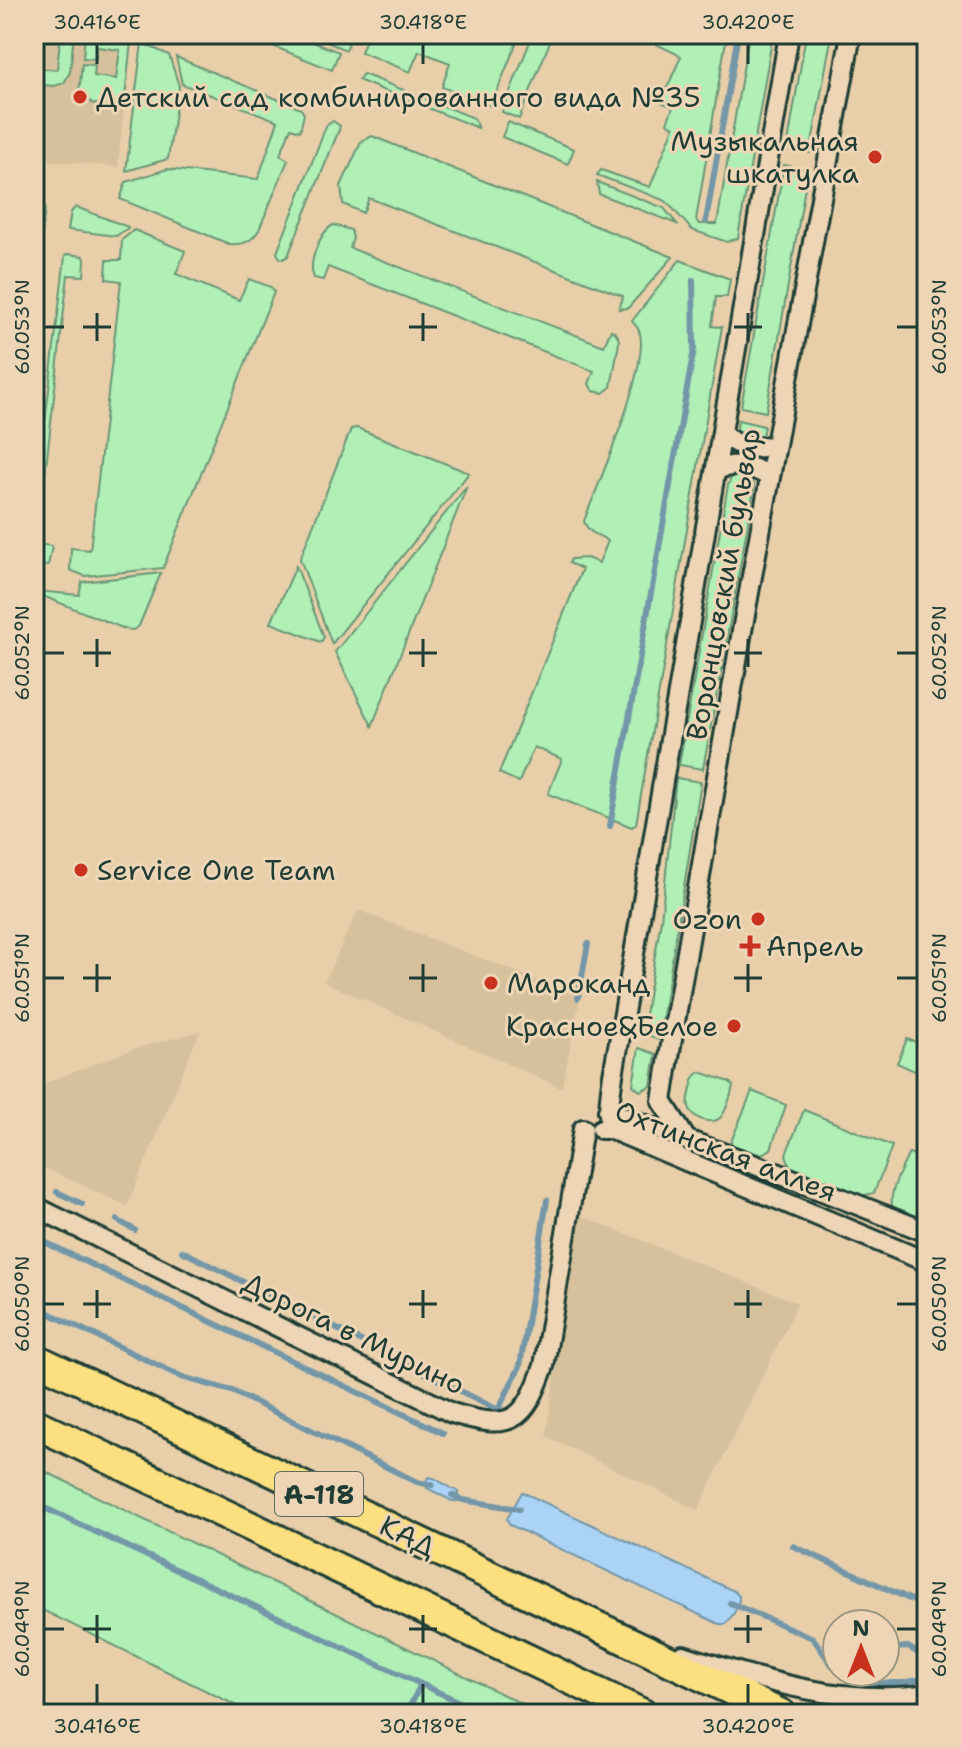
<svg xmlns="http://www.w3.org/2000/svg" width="961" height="1748" font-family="'Shantell Sans',sans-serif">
	<rect width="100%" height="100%" fill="#e8cfaa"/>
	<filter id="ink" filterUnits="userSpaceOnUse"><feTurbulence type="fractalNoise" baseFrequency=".0125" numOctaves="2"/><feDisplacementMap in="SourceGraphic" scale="16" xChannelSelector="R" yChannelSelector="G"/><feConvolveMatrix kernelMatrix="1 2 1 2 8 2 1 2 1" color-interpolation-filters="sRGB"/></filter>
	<g filter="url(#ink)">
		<!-- built -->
		<path fill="#d6c19c" d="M 34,34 L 132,34 L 118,167 L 34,159 Z
			M 358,910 L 580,997 L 562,1088 L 324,982 Z
			M 200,1031 L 127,1206 L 34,1163 L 34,1087 L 134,1049 Z
			M 579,1215 L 798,1303 L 698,1510 L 546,1436 Z"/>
		<!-- green -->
		<path fill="#b0efb6" stroke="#689675" stroke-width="2" d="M 41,34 L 74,34 L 70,72 L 64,83 L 54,86 L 34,84 L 34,68 L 57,70 L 60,40 L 40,38 Z
			M 85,34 L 115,34 L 131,41 L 124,108 L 94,104 L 79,94 L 82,64 L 95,65 L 94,76 L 116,79 L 120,50 L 97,47 L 96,59 L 83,58 Z
			M 262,34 L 292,34 L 339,52 L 332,70 L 260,41 Z
			M 332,34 L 352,34 L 346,50 L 329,43 Z
			M 368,34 L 520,34 L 491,106 L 442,87 L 450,63 L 419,51 L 410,72 L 361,52 Z
			M 533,34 L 553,34 L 519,119 L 502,112 Z
			M 652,34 L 676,43 L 680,34 L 727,34 L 696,220 L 699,224 L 717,224 L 749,34 L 773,34 L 738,238 L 727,242 L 692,230 L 666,201 L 597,175 L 601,170 L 650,187 L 674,127 L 667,123 L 673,107 L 661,102 L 681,56 L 650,41 Z
			M 806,34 L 832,34 L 810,153 L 787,149 Z
			M 142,43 L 169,55 L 179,86 L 168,159 L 126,171 Z
			M 176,57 L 301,109 L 304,114 L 300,131 L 291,128 L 280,155 L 288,160 L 259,230 C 251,242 244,245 229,244 L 120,199 L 126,182 L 167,169 L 258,179 L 278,121 L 182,84 Z
			M 363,74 L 474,118 L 478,128 L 358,80 Z
			M 333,121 L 340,126 L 339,130 L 288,256 L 283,259 L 280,258 L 277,253 L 326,126 Z
			M 508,122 L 574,149 L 568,164 L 502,137 Z
			M 372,136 L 673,257 L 628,308 L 619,309 L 623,296 L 369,198 L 363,213 L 343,204 L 341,186 L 361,142 Z
			M 784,165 L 808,170 L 766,412 L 741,407 Z
			M 597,182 L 664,208 L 677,224 L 599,194 Z
			M 34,202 L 43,204 L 45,207 L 37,278 L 34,278 Z
			M 76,207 L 128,227 L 128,228 L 116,236 L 68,230 L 71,212 Z
			M 333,225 L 351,230 L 353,238 L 350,248 L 604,346 L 611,330 C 617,332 619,337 619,343 L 611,387 L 603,393 L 593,391 L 589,384 L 594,371 L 328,267 L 323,280 L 314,278 C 307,264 320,232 333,225 Z
			M 134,230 L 185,251 L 176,274 L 239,300 L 249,279 L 271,287 L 274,292 L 163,568 L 85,576 L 70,570 L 71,548 L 90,550 L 121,281 L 106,279 L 107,260 L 121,260 L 122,240 Z
			M 68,254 L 83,256 L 85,259 L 84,276 L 68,275 L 37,544 L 52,546 L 48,566 L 34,565 L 34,514 L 65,256 Z
			M 680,260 L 730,279 L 727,297 L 716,297 L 712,326 L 722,327 L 636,824 L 632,827 L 548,794 L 562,759 L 534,747 L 519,782 L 499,773 L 582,569 L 569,563 L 571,559 L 587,558 L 599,563 L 608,541 C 598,534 588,534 584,521 C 597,487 652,361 639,331 C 638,327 634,324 632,321 Z
			M 738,420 L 764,426 L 762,436 L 754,441 L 741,438 L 737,429 Z
			M 357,428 L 469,473 L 332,644 L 300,559 L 351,429 Z
			M 737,473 L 749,475 L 754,485 L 753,495 L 703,769 L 679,765 L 728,485 L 732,476 Z
			M 467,486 L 372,726 L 335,652 Z
			M 296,566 L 324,637 L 321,642 L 271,623 Z
			M 161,573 L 139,626 L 133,630 L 125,629 L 35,593 L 37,591 L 79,595 L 82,582 Z
			M 676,778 L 701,782 L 659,1040 L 642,1032 L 661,920 Z
			M 907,1039 L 927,1046 L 927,1054 L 919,1073 L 897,1063 Z
			M 639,1048 L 656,1054 L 651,1086 L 640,1091 L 633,1085 Z
			M 700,1072 L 730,1082 L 733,1086 C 731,1095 727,1109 721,1117 C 712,1126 692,1119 689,1107 C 687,1101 690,1095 691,1088 C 693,1080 693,1077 700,1072 Z
			M 752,1091 L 786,1105 L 771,1149 L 760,1155 L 730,1144 Z
			M 804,1110 L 892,1146 L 874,1193 L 861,1196 L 790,1168 L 786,1154 Z
			M 909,1153 L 927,1160 L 927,1223 L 893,1210 C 887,1193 902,1169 909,1153 Z
			M 34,1466 L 543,1714 L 253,1714 L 34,1606 Z"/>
		<!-- water -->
		<path fill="#abd3f6" stroke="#7397a8" stroke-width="2" d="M 428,1477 L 434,1478 L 458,1492 L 458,1501 L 452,1501 L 427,1488 L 425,1484 Z
			M 522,1492 L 734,1591 L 739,1596 C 740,1605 732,1618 725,1624 L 719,1624 L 510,1525 L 507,1519 Z"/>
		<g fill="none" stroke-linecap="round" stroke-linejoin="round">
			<!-- stream -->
			<path stroke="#7397a8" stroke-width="6" d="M 706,221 L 738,34
				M 610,826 L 694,349 L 693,280
				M 578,998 L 588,944
				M 57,1192 L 82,1204
				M 117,1220 L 135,1230
				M 34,1237 L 443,1433
				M 182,1251 L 498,1410 L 520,1366 L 547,1200
				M 34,1306 L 182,1377 L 232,1391 L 417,1482 L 432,1485
				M 452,1495 L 463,1500 L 519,1509
				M 34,1503 L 485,1714
				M 793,1546 L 927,1607
				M 730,1603 L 813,1638 L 832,1665 L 837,1662
				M 885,1649 L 908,1647 L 920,1654
				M 867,1683 L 903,1683 L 927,1678
				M 406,1714 L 421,1684"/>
			<defs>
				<path id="minor" d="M 722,434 C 740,448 754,451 776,444
					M 716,470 C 737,462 751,465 770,477
					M 608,1111 L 769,1170 L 927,1232
					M 601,1129 L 610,1129 L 927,1262
					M 610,1129 C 606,1102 616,1060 621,1031 L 789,34
					M 686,1139 L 662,1101 L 670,1051 L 742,631 L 851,34
					M 34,1206 L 452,1413 C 511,1431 524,1423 544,1366 L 583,1129
					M 683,1655 C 760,1680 846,1707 927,1694"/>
				<path id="highway" d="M 34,1358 L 781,1714
					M 34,1423 L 643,1714"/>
			</defs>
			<!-- minor casing -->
			<use href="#minor" stroke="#1f3d34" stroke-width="24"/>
			<!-- highway casing -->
			<use href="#highway" stroke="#1f3d34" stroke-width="34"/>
			<!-- minor -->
			<use href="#minor" stroke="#edd5b5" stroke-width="18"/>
			<!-- highway -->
			<use href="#highway" stroke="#fce080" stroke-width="28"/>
		</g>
	</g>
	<!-- ticks -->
	<path fill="none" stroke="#1f3d34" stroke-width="3" d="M 97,44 L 97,64M 423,44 L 423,64M 748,44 L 748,64M 97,313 L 97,341M 423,313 L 423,341M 748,313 L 748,341M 44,327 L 64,327M 83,327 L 111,327M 409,327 L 437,327M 734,327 L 762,327M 897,327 L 917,327M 97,639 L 97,667M 423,639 L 423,667M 748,639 L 748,667M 44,653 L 64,653M 83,653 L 111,653M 409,653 L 437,653M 734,653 L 762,653M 897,653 L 917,653M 97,964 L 97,992M 423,964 L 423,992M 748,964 L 748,992M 44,978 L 64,978M 83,978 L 111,978M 409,978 L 437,978M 734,978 L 762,978M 897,978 L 917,978M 97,1290 L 97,1318M 423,1290 L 423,1318M 748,1290 L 748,1318M 44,1304 L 64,1304M 83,1304 L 111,1304M 409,1304 L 437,1304M 734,1304 L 762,1304M 897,1304 L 917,1304M 97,1615 L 97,1643M 423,1615 L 423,1643M 748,1615 L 748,1643M 44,1629 L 64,1629M 83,1629 L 111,1629M 409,1629 L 437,1629M 734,1629 L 762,1629M 897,1629 L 917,1629M 97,1684 L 97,1704M 423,1684 L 423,1704M 748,1684 L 748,1704"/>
	<!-- markers -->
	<g fill="#c8321e" stroke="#edd5b5" stroke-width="3">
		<circle cx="80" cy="97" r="8"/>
		<circle cx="875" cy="157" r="8"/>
		<circle cx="81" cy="870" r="8"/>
		<circle cx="758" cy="919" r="8"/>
		<path d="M746 934h8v8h8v8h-8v8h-8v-8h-8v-8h8z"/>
		<circle cx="491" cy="983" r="8"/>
		<circle cx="734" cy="1026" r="8"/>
	</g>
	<g text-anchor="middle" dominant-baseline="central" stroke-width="6" stroke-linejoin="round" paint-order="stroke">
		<!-- shield labels -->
		<rect fill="#edd5b5" stroke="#5d6b5b" stroke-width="2" x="275" y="1472" width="88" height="44" rx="6"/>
		<g font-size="26" font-weight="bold" fill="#1f3d34">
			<text x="319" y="1494">А-118</text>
		</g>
		<!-- poi labels -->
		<g font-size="28" fill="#1f3d34" stroke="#edd5b5" text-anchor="start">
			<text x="96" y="97">Детский сад комбинированного вида №35</text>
			<text x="859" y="141" text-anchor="end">Музыкальная<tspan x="859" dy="32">шкатулка</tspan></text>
			<text x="97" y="870">Service One Team</text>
			<text x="742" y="919" text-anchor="end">Ozon</text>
			<text x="766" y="946">Апрель</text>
			<text x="507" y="983">Мароканд</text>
			<text x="718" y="1026" text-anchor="end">Красное&amp;Белое</text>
		</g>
		<!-- street labels -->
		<g font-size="28" fill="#1f3d34" stroke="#edd5b5">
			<text transform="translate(723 584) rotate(-80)">Воронцовский бульвар</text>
			<text transform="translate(726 1151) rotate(21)">Охтинская аллея</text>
			<text transform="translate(354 1333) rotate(26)">Дорога в Мурино</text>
			<text transform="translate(408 1536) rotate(26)">КАД</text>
		</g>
	</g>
	<!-- margin -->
	<rect width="961" height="1748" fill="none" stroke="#edd5b5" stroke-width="88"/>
	<!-- north arrow -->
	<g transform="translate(861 1648)"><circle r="38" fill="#edd5b5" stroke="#9b9881" stroke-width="2"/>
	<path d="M0-6L14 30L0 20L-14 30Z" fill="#c8321e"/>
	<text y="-12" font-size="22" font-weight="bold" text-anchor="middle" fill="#1f3d34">N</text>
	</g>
	<rect x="44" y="44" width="873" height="1660" fill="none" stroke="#1f3d34" stroke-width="3"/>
	<g font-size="20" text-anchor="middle" fill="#1f3d34">
		<text x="97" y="29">30.416°E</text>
		<text x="423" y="29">30.418°E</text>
		<text x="748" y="29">30.420°E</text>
		<text transform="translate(22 327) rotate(-90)" y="7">60.053°N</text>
		<text transform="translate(939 327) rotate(-90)" y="7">60.053°N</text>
		<text transform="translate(22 653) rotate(-90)" y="7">60.052°N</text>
		<text transform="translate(939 653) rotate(-90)" y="7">60.052°N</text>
		<text transform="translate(22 978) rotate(-90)" y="7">60.051°N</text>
		<text transform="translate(939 978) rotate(-90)" y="7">60.051°N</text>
		<text transform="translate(22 1304) rotate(-90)" y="7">60.050°N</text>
		<text transform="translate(939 1304) rotate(-90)" y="7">60.050°N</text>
		<text transform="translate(22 1629) rotate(-90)" y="7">60.049°N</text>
		<text transform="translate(939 1629) rotate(-90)" y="7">60.049°N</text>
		<text x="97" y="1733">30.416°E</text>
		<text x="423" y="1733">30.418°E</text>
		<text x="748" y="1733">30.420°E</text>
	</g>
</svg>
